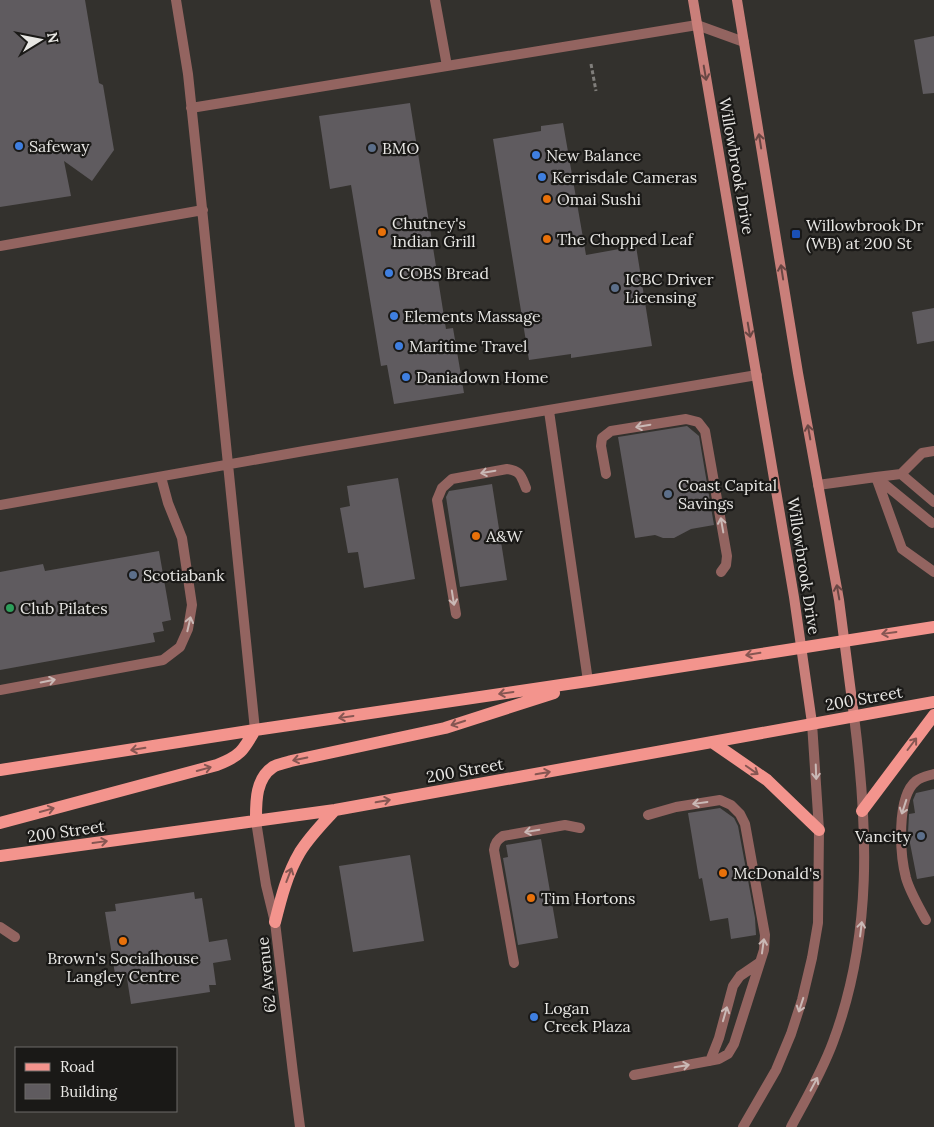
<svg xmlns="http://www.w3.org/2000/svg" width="934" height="1127" font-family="Lora,serif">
	<rect width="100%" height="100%" fill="#33312d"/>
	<!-- building -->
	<path fill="#5f5b5f" d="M 0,0 L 85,0 L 99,83 L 103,85 L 114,150 L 92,181 L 64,161 L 71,196 L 0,207 Z
		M 934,36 L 934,93 L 923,94 L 914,40 Z
		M 410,103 L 446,329 L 453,328 L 464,393 L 394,404 L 387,365 L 381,366 L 351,185 L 330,189 L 319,116 Z
		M 563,123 L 586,255 L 636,246 L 652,346 L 571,358 L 571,354 L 529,360 L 493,139 L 541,131 L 541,126 Z
		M 934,308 L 934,341 L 917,344 L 912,312 Z
		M 687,426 L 699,436 L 714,525 L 691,529 L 674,538 L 663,538 L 655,535 L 635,538 L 618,437 Z
		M 398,478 L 415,579 L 364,588 L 358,552 L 348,553 L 340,508 L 350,506 L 347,486 Z
		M 492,484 L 507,580 L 460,587 L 446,497 L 449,491 Z
		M 159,551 L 171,620 L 162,622 L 164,631 L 153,633 L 155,642 L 0,670 L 0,572 L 43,564 L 45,571 Z
		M 934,789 L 934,876 L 917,879 L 908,833 L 909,814 L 915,813 L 913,800 L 916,793 Z
		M 720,808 L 734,818 L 738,826 L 755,918 L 756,935 L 731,939 L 728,918 L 710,921 L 702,878 L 699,879 L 688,813 Z
		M 541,839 L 558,938 L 518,945 L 503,858 L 508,857 L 506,845 Z
		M 410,855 L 424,941 L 353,952 L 339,866 Z
		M 194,892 L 195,899 L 202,898 L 209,942 L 227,939 L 231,960 L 213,963 L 216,985 L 209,985 L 210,992 L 131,1004 L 126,972 L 115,974 L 105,912 L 116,911 L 115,904 Z"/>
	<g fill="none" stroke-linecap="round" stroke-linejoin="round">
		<!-- path -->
		<path stroke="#807e7b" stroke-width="3" stroke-dasharray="4 2.5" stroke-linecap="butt" d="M 591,64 L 596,91"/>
		<!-- service -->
		<path stroke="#936460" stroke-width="10" d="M 176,0 L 188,74 L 198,169 L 255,730
			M 435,0 L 447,66
			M 191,108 L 697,25 L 744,42
			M 0,246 L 203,210
			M 549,411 L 588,681
			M 606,474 L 601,446 L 602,438 L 611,431 L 686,419 L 698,422 L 705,431 L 727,556 L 726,565 L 721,572
			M 901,474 L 922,453 L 934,451
			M 876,477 L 901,474 L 934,502
			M 877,478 L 932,523
			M 818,485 L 876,477 L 902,549 L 934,572
			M 0,505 L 304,451 L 757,375
			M 456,614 L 437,500 L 442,488 L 452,479 L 507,469 C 521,471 521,476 526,488
			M 0,690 L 163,660 L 180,647 L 188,629 L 192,605 L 182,538 L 168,503 L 161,477
			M 926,920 C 919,907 910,892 906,878 C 900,855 896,797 916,781 C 921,777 927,776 934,774
			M 0,927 L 15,937
			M 514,963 L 494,850 C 495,843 497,840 503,836 L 565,825 L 580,828
			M 710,1061 L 719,1038 L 733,986 L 740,976 L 759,963
			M 634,1075 L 719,1059 L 728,1054 L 734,1044 L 764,950 L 765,935 L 745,824 L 740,814 L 731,805 L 720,800 L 676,807 L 648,815"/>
		<!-- minor -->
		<path stroke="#936460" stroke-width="10" d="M 256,821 L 266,885 L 275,922 L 293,1073 L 300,1127"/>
		<!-- tertiary -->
		<path stroke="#936460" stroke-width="10" d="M 743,1127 L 776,1070 L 791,1034 L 802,1000 L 812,958 L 818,923 L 819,830 L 812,723
			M 791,1127 C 806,1099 822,1072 833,1042 C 873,935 868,827 854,716"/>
		<!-- secondary -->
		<path stroke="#c97f7a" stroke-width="10" d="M 693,0 L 794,597 L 812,723
			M 737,0 L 798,373 L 839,600 L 854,716"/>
		<!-- primary -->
		<path stroke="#f3948d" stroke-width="12" d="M 712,742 L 767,780 L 819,830
			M 0,770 L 255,730 L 588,681 L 934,627
			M 862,811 L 934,715
			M 256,821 C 256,803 255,779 273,767 C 278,764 286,763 291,761 L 445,728 L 554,693
			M 0,823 L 217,765 C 240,756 243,751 255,730
			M 0,856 L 335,810 L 934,702
			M 275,922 C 281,898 287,874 300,852 C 310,836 323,823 335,810"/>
	</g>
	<!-- one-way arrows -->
	<defs><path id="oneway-shaft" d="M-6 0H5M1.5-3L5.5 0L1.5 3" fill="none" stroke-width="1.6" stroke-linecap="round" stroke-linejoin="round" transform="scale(1.25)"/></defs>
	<g stroke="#694744">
		<use href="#oneway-shaft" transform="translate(705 73) rotate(80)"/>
		<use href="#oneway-shaft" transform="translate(760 141) rotate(-99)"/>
		<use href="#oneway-shaft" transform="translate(782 272) rotate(-99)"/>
		<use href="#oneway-shaft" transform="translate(749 330) rotate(80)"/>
		<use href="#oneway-shaft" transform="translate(809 432) rotate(-100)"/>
		<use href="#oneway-shaft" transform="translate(838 592) rotate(-100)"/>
	</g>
	<g stroke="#cab9b6">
		<use href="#oneway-shaft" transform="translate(643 426) rotate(170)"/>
		<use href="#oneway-shaft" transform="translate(488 472) rotate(170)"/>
		<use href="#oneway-shaft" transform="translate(722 525) rotate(-100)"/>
		<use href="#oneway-shaft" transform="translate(453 598) rotate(81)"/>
		<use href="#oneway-shaft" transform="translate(189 624) rotate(-77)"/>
		<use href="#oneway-shaft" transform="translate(48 681) rotate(-11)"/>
		<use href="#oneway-shaft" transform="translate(816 772) rotate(88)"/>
		<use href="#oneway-shaft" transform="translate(700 803) rotate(172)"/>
		<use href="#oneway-shaft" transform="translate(904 807) rotate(108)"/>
		<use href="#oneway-shaft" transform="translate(532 831) rotate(170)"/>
		<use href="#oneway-shaft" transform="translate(861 929) rotate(-83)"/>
		<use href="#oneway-shaft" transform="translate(763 946) rotate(-82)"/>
		<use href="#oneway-shaft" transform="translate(801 1005) rotate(108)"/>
		<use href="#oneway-shaft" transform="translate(725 1014) rotate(-74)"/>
		<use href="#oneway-shaft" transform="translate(682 1066) rotate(-10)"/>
		<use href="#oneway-shaft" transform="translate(814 1084) rotate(-62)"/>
	</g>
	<g stroke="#865652">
		<use href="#oneway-shaft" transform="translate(889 633) rotate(172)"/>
		<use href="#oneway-shaft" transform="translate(753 654) rotate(171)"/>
		<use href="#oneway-shaft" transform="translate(506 693) rotate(172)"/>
		<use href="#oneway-shaft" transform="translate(346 717) rotate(172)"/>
		<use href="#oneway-shaft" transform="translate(458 723) rotate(162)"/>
		<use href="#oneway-shaft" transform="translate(912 744) rotate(-53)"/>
		<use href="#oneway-shaft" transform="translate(138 749) rotate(171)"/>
		<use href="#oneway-shaft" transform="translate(300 759) rotate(168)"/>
		<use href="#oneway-shaft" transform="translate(204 769) rotate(-15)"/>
		<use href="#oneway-shaft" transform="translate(752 770) rotate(35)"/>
		<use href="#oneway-shaft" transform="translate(543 773) rotate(-10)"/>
		<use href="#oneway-shaft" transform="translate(383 801) rotate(-10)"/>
		<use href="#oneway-shaft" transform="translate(47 810) rotate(-15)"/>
		<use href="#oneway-shaft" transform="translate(100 842) rotate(-8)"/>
		<use href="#oneway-shaft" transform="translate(289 875) rotate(-69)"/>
	</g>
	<!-- markers -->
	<g fill="#3f7fe0" stroke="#1a1917" stroke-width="2">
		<circle cx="19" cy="146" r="5"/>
		<circle cx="536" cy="155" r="5"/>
		<circle cx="542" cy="177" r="5"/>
		<circle cx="389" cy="273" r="5"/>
		<circle cx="394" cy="316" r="5"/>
		<circle cx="399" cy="346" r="5"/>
		<circle cx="406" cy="377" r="5"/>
		<circle cx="534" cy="1017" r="5"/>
	</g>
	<g fill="#5c6f8a" stroke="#1a1917" stroke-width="2">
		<circle cx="372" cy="148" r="5"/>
		<circle cx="615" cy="288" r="5"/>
		<circle cx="668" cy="494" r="5"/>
		<circle cx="133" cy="575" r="5"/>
		<circle cx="921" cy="836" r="5"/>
	</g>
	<g fill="#e8710a" stroke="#1a1917" stroke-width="2">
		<circle cx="547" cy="199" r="5"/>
		<circle cx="382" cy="232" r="5"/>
		<circle cx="547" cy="239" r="5"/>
		<circle cx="476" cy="536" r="5"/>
		<circle cx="723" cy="873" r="5"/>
		<circle cx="531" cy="898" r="5"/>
		<circle cx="123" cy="941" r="5"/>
	</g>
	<rect fill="#1a4fb4" stroke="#1a1917" stroke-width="2" x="791" y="229" width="10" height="10" rx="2.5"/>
	<circle fill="#2e9e5b" stroke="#1a1917" stroke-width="2" cx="10" cy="608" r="5"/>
	<g text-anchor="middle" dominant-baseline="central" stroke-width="4.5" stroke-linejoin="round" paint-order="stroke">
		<!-- poi labels -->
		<g font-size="16" fill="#e8e7e4" stroke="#1a1917" text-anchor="start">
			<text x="29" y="146">Safeway</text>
			<text x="382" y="148">BMO</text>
			<text x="546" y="155">New Balance</text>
			<text x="552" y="177">Kerrisdale Cameras</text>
			<text x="557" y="199">Omai Sushi</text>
			<text x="392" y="223">Chutney's<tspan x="392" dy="18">Indian Grill</tspan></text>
			<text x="806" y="225">Willowbrook Dr<tspan x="806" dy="18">(WB) at 200 St</tspan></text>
			<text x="557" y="239">The Chopped Leaf</text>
			<text x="399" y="273">COBS Bread</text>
			<text x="625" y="279">ICBC Driver<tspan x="625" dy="18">Licensing</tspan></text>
			<text x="404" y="316">Elements Massage</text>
			<text x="409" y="346">Maritime Travel</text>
			<text x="416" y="377">Daniadown Home</text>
			<text x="678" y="485">Coast Capital<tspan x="678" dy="18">Savings</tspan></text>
			<text x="486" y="536">A&amp;W</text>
			<text x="143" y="575">Scotiabank</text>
			<text x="20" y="608">Club Pilates</text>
			<text x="911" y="836" text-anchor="end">Vancity</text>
			<text x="733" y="873">McDonald's</text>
			<text x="541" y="898">Tim Hortons</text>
			<text x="123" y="958" text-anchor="middle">Brown's Socialhouse<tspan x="123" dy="18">Langley Centre</tspan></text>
			<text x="544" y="1008">Logan<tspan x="544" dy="18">Creek Plaza</tspan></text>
		</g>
		<!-- street labels -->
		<g font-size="16" fill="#e8e7e4" stroke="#1a1917">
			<text transform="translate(737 166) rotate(80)">Willowbrook Drive</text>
			<text transform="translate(804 566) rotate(81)">Willowbrook Drive</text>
			<text transform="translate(864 698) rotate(-10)">200 Street</text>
			<text transform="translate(465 770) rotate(-10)">200 Street</text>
			<text transform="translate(66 831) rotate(-8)">200 Street</text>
			<text transform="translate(266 975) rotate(-96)">62 Avenue</text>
		</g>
	</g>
	<!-- legend -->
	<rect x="15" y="1047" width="162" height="65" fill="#1a1917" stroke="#6c6b69"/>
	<rect x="25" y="1063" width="25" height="8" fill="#f3948d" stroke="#6c6b69"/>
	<text x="60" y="1072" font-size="15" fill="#e8e7e4">Road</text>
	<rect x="25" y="1084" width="25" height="15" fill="#5f5b5f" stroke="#6c6b69"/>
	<text x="60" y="1097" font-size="15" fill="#e8e7e4">Building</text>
	<!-- north arrow -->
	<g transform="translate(40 40) rotate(80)" stroke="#1a1917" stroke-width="4" paint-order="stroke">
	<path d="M0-4L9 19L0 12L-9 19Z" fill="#e8e7e4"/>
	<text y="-8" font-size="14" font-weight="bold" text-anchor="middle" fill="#e8e7e4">N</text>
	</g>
</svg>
